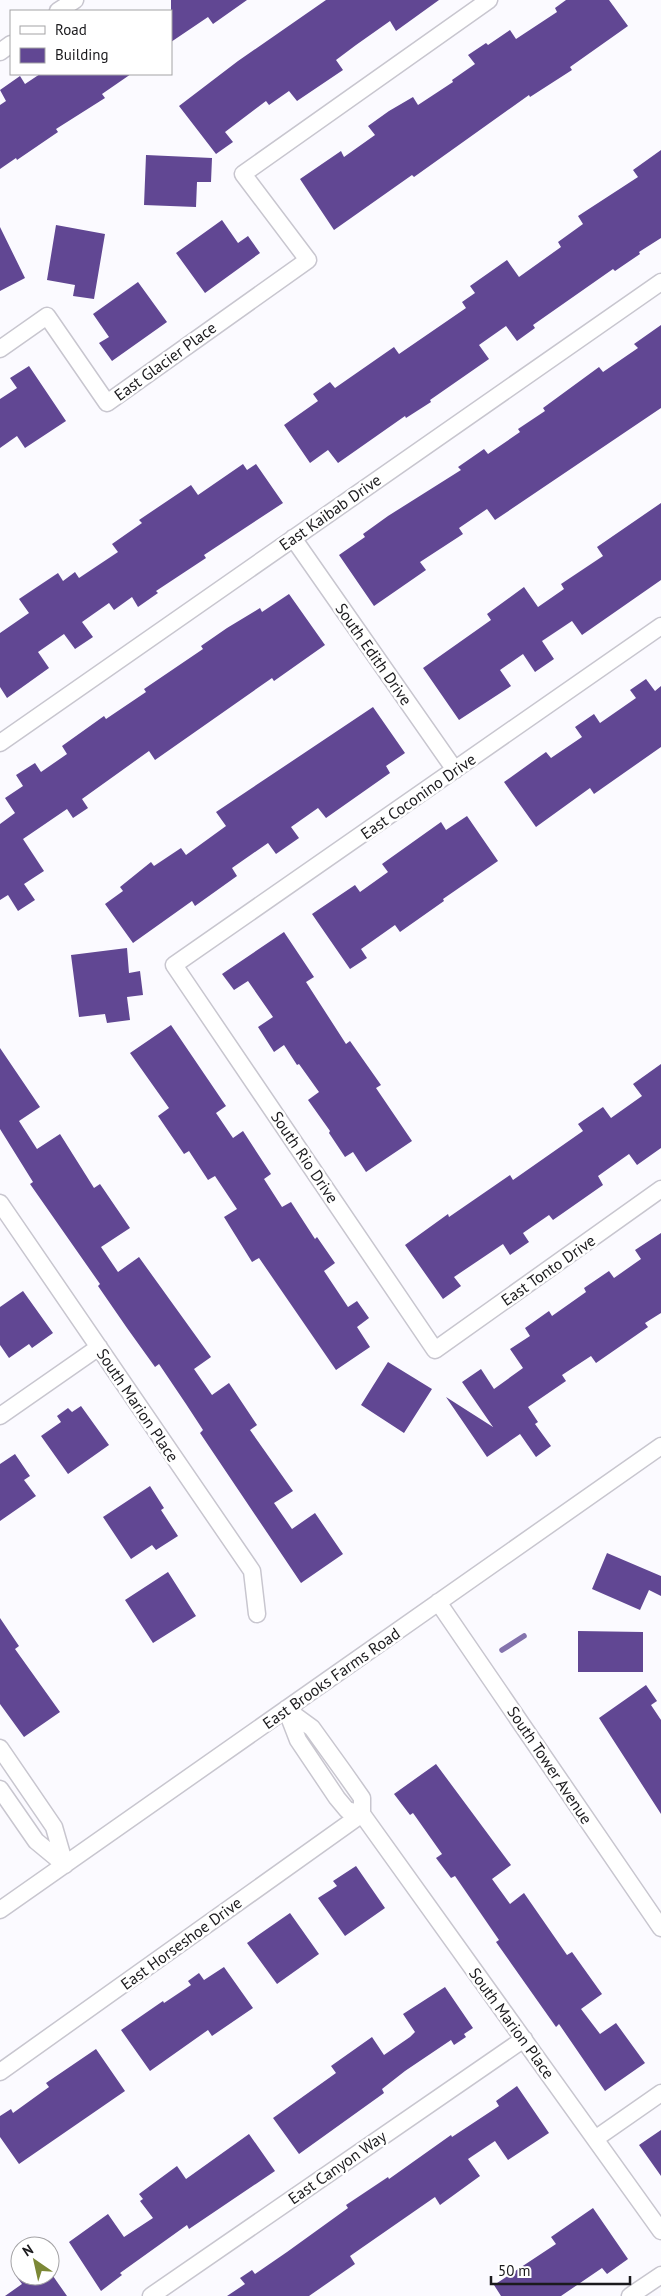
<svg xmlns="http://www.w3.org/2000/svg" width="661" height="2296" font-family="'PT Sans',sans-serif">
	<rect width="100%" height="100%" fill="#fbfaff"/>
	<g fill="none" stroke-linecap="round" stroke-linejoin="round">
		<!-- stream -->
		<path stroke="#8473ad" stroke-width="5.5" d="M 502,1650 L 524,1636"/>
	</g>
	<!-- building -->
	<path fill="#614793" d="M 171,0 L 247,0 L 213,24 L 208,17 L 171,42 Z
		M 326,0 L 439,0 L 396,31 L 390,21 L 356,45 L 336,60 L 343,70 L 297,101 L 289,91 L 269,105 L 266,101 L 225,132 L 233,142 L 216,154 L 179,106 L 238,61 Z
		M 566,0 L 609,0 L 628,26 L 570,67 L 572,70 L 530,97 L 529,95 L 414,177 L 412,175 L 334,230 L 300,179 L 341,151 L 344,157 L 375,135 L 368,126 L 389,111 L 413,97 L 418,105 L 453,82 L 452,80 L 475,64 L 468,55 L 486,43 L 488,45 L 510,30 L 516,39 L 557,12 L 555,8 Z
		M 40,74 L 131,74 L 102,94 L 105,98 L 56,129 L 58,132 L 17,160 L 16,158 L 0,169 L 0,105 L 6,101 L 0,90 L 20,76 L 25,84 Z
		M 661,150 L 661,238 L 639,252 L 640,254 L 615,271 L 613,269 L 533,325 L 535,328 L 517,341 L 506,326 L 479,345 L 489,359 L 430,400 L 431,402 L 406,418 L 405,416 L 338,463 L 328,450 L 310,463 L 284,425 L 318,401 L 313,394 L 330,382 L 335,388 L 394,347 L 399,354 L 466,308 L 462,302 L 475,293 L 470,286 L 507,260 L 519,277 L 561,247 L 558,242 L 583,224 L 578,216 L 638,177 L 633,170 Z
		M 146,155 L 212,158 L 211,182 L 197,182 L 196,207 L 144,205 Z
		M 222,220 L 238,243 L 248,236 L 260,253 L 205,293 L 176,253 Z
		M 56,225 L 105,234 L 94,299 L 73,296 L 75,285 L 47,280 Z
		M 0,227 L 25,278 L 0,291 Z
		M 138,282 L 167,322 L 112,361 L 99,343 L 109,337 L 93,314 Z
		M 661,325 L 661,408 L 495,520 L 487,509 L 459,528 L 463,534 L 420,562 L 426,570 L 374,606 L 339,555 L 365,537 L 363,534 L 388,516 L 461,470 L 458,467 L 484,449 L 488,454 L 520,432 L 518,429 L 545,411 L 543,408 L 599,367 L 603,372 L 638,348 L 634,344 Z
		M 29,366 L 66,421 L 25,448 L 17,436 L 0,448 L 0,399 L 17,388 L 10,378 Z
		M 243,464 L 247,470 L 256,464 L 283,503 L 204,555 L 206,558 L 156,591 L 158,593 L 138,607 L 132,597 L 114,610 L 109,603 L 82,622 L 93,637 L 75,649 L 64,634 L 38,652 L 49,668 L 7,698 L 0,687 L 0,633 L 29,613 L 19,599 L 58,573 L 63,581 L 75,572 L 79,578 L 118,552 L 112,544 L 142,523 L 139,520 L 191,485 L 198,495 Z
		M 661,503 L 661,580 L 582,635 L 572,621 L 542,641 L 554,659 L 535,672 L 523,654 L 500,670 L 511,686 L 459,720 L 423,668 L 491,620 L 487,614 L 524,587 L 538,607 L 564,589 L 561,584 L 603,556 L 597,547 Z
		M 289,594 L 325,645 L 274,681 L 272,678 L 155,760 L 149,751 L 82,799 L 88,808 L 73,818 L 67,809 L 23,839 L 44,871 L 24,884 L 35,900 L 18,911 L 8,895 L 0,900 L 0,824 L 15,813 L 5,798 L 23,786 L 16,775 L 35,763 L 41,772 L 67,754 L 62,746 L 104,716 L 106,719 L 146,692 L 144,689 L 203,649 L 201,646 L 227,628 L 260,608 L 262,612 Z
		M 646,679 L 655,691 L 661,686 L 661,747 L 594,794 L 590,788 L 536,827 L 504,782 L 546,752 L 551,758 L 582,737 L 575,727 L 594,714 L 600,723 L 636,698 L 630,690 Z
		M 373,707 L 405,753 L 386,766 L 390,773 L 326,818 L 318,808 L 291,827 L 299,838 L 276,854 L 268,843 L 232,868 L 237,876 L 195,906 L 192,901 L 133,943 L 105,904 L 123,891 L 120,887 L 151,862 L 154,866 L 181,848 L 186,855 L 226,826 L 216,812 Z
		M 467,816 L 498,861 L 443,899 L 444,901 L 400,932 L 395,925 L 361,949 L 367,958 L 350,969 L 312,914 L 355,885 L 360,892 L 388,872 L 382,864 L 441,822 L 446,830 Z
		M 284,932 L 314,977 L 306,982 L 346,1044 L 350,1041 L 381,1085 L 376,1088 L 412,1141 L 366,1172 L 353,1152 L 345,1157 L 329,1133 L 330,1131 L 308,1100 L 319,1092 L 299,1064 L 297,1065 L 284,1045 L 274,1052 L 258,1027 L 273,1017 L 248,981 L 234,990 L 222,974 Z
		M 127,948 L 129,973 L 140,971 L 143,995 L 127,997 L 130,1020 L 107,1023 L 105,1014 L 79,1017 L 71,955 Z
		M 171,1025 L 226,1106 L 216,1113 L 233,1138 L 243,1131 L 271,1174 L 264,1179 L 282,1207 L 291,1202 L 315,1239 L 317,1237 L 335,1263 L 324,1271 L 348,1307 L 357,1301 L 369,1318 L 357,1327 L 370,1347 L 336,1370 L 259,1258 L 252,1262 L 224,1217 L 237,1209 L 215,1176 L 208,1180 L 189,1151 L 184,1154 L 158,1116 L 169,1108 L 130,1053 Z
		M 0,1048 L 40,1107 L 19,1121 L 37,1149 L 60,1134 L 94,1188 L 100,1184 L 130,1228 L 101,1247 L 118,1272 L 139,1257 L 211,1357 L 194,1369 L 212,1395 L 229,1383 L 257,1425 L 250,1430 L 293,1491 L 274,1503 L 292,1529 L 315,1513 L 343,1554 L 301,1583 L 200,1433 L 203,1430 L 186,1404 L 159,1364 L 155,1367 L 127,1328 L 98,1286 L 100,1284 L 30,1184 L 33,1182 L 0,1129 Z
		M 661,1064 L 661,1148 L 637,1165 L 629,1154 L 598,1176 L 603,1185 L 553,1220 L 549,1215 L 523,1233 L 529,1242 L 510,1255 L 503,1244 L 454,1277 L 461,1286 L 443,1299 L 405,1245 L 448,1214 L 449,1217 L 510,1175 L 513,1180 L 583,1131 L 578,1124 L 603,1107 L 611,1118 L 642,1096 L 633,1084 Z
		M 661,1233 L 661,1313 L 645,1323 L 648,1327 L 596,1363 L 591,1356 L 562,1375 L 566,1381 L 528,1407 L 538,1422 L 535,1424 L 551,1446 L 536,1457 L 520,1434 L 487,1457 L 446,1397 L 493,1427 L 462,1382 L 481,1369 L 494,1389 L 523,1368 L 510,1349 L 530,1336 L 525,1328 L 549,1311 L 552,1316 L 586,1292 L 584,1288 L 609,1271 L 614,1278 L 641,1259 L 635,1250 Z
		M 23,1291 L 53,1333 L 32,1348 L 29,1344 L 9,1358 L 0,1345 L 0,1307 Z
		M 388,1362 L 432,1389 L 404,1433 L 361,1405 Z
		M 81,1406 L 109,1445 L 68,1474 L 41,1436 L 61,1422 L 57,1416 L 68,1408 L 72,1412 Z
		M 15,1454 L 30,1476 L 24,1480 L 36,1496 L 0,1521 L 0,1464 Z
		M 150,1486 L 164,1508 L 161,1510 L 178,1536 L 156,1550 L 152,1545 L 131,1559 L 103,1517 Z
		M 607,1553 L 661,1576 L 661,1596 L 649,1590 L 640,1610 L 592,1589 Z
		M 168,1572 L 196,1616 L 153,1643 L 125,1600 Z
		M 0,1618 L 19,1646 L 15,1649 L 60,1712 L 24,1737 L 0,1704 Z
		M 578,1631 L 643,1632 L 643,1672 L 578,1672 Z
		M 646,1685 L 657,1701 L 651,1705 L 661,1720 L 661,1814 L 599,1718 Z
		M 436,1764 L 511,1865 L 492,1879 L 510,1904 L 524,1893 L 567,1955 L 572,1952 L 602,1994 L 581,2009 L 600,2034 L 616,2023 L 645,2063 L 605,2091 L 559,2024 L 556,2027 L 496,1942 L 499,1940 L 455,1876 L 451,1878 L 436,1858 L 442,1854 L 413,1813 L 410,1815 L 394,1794 Z
		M 356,1866 L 385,1908 L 345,1936 L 318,1898 L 337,1886 L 333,1881 Z
		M 290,1913 L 319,1954 L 277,1984 L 247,1943 Z
		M 224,1967 L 253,2008 L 212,2036 L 208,2030 L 150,2071 L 121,2030 L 163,2001 L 164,2003 L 191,1985 L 188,1981 L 199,1973 L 204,1980 Z
		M 445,1987 L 473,2028 L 464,2034 L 466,2037 L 454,2045 L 451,2040 L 405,2071 L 382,2089 L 384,2093 L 299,2154 L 273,2118 L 336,2073 L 331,2066 L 372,2037 L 384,2055 L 410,2037 L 415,2032 L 403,2014 Z
		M 96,2049 L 125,2091 L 19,2164 L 0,2137 L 0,2116 L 11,2109 L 13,2113 L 49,2087 L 46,2083 Z
		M 517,2086 L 549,2133 L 508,2160 L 495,2141 L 468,2159 L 480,2176 L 440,2205 L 435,2197 L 350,2256 L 355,2264 L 309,2296 L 227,2296 L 245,2284 L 240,2278 L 252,2270 L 255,2274 L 287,2252 L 348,2208 L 346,2205 L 388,2177 L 389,2179 L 451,2135 L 452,2137 L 499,2106 L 496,2101 Z
		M 661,2130 L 661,2176 L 639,2145 Z
		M 249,2134 L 275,2171 L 189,2229 L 187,2225 L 120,2273 L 122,2275 L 101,2291 L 69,2242 L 108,2214 L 124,2237 L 153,2218 L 140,2201 L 143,2199 L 139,2194 L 177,2166 L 186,2179 Z
		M 593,2208 L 628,2259 L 607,2274 L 602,2268 L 561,2296 L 501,2296 L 494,2285 L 556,2244 L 551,2237 Z
		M 16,2276 L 53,2276 L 67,2296 L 5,2296 L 22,2284 Z"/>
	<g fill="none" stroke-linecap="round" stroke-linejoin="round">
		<defs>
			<path id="street" d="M 58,11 L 75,0
				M 0,52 L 11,44
				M 0,349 L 47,316 L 107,403 L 308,260 L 243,174 L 489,0
				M 293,538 L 455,770
				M 661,626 L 174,965 L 435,1350 L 661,1189
				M 0,743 L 661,282
				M 0,1203 L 252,1571 L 257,1614
				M 0,1416 L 99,1347
				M 438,1602 L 661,1928
				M 286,1709 L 312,1728 L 343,1771 L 362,1798 L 362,1814 L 661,2231
				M 286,1709 L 298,1740 L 337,1798 L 347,1810 L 362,1814
				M 0,1748 L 54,1827 L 65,1865
				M 0,1789 L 36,1841 L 65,1865
				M 0,1910 L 661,1446
				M 0,2072 L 362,1814
				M 595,2139 L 661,2093
				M 151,2296 L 524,2039
				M 630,2296 L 661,2275"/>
		</defs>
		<!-- street casing -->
		<use href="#street" stroke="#c8c6cf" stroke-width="19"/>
		<!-- street -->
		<use href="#street" stroke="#fff" stroke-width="16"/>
	</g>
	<g text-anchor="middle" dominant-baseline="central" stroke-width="5" stroke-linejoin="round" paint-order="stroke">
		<!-- street labels -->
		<g font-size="16" fill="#1b1a1d" stroke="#fff">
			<text transform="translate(165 361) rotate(-36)">East Glacier Place</text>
			<text transform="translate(330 512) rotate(-35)">East Kaibab Drive</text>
			<text transform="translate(374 654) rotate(55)">South Edith Drive</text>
			<text transform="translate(418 796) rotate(-35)">East Coconino Drive</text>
			<text transform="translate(305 1157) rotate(56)">South Rio Drive</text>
			<text transform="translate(548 1270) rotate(-35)">East Tonto Drive</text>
			<text transform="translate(138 1405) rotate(56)">South Marion Place</text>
			<text transform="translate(331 1678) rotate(-35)">East Brooks Farms Road</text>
			<text transform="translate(550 1765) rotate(56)">South Tower Avenue</text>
			<text transform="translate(181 1943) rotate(-36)">East Horseshoe Drive</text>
			<text transform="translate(512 2023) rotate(54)">South Marion Place</text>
			<text transform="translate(337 2167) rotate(-35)">East Canyon Way</text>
		</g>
	</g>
	<!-- legend -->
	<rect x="10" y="10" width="162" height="65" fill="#ffffff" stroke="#a4a3a5"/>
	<rect x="20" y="26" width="25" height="8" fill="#ffffff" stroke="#a4a3a5"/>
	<text x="55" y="35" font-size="15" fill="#1b1a1d">Road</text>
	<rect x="20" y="48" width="25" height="15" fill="#614793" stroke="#a4a3a5"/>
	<text x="55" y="60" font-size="15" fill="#1b1a1d">Building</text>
	<!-- north arrow -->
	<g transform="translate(35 2261) rotate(326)"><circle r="24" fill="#ffffff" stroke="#a4a3a5"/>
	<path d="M0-4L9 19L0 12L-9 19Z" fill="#7c8836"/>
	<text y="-8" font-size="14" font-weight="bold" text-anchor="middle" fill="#1b1a1d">N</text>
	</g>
	<!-- scale -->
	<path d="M491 2276v8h139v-8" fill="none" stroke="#1b1a1d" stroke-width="2.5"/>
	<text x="498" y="2276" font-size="15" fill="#1b1a1d" stroke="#ffffff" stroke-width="4" paint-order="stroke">50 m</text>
</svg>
